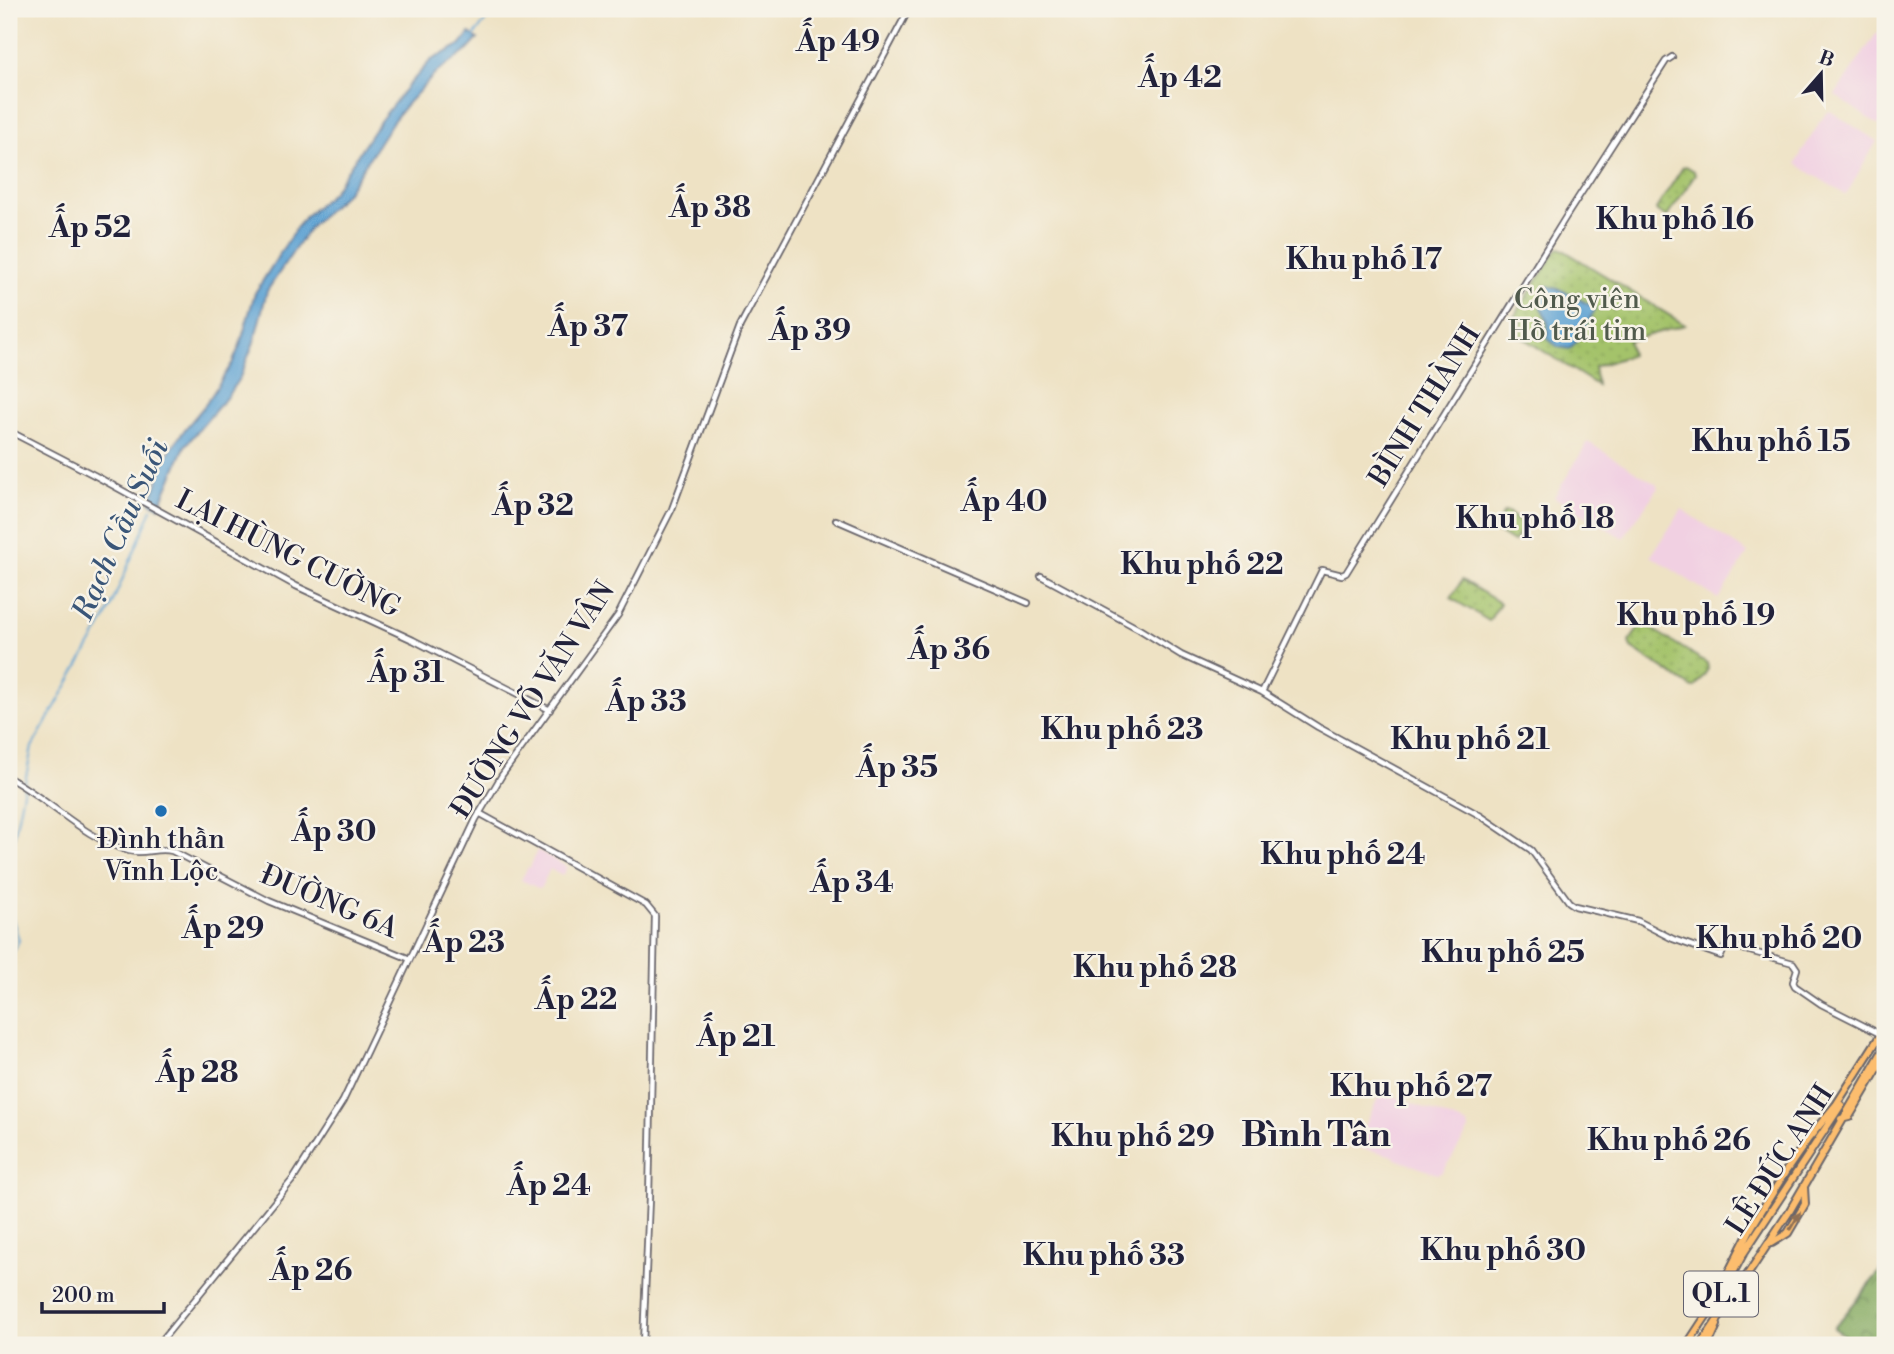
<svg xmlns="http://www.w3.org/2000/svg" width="1894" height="1354" font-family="'Libre Bodoni',serif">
	<defs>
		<pattern id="forest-crowns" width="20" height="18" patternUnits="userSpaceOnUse" patternTransform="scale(1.75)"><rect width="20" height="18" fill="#83a95f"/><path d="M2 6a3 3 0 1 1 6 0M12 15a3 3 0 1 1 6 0" fill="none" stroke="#6b8950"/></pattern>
		<pattern id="park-dots" width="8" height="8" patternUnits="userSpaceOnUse" patternTransform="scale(1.75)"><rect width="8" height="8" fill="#a4c36b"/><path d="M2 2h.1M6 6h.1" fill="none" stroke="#8da75e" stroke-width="1.8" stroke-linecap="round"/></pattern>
	</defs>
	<rect width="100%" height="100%" fill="#f7f3e8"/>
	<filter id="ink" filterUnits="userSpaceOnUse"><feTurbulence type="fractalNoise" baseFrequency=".0143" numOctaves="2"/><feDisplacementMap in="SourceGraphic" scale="14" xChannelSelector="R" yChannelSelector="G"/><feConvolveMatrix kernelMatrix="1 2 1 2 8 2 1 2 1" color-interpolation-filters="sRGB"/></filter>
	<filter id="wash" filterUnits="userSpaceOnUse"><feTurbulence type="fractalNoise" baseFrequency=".00686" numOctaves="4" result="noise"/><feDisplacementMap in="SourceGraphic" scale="28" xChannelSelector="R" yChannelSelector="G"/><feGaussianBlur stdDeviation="1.57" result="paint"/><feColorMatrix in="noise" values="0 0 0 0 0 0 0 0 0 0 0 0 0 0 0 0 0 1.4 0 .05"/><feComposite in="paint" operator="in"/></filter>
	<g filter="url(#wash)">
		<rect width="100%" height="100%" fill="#eee2c4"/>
		<!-- built -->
		<path fill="#f1d0e2" d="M 1885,28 L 1885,127 L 1875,123 L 1835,95 L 1876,34 Z
			M 1830,111 L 1877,141 L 1846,195 L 1796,164 L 1804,148 L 1826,113 Z
			M 1588,442 L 1656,484 L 1658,488 L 1623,538 L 1554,497 Z
			M 1682,509 L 1748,553 L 1718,599 L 1651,556 Z
			M 537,850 L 567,867 L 562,876 L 550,869 L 540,889 L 521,880 L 528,867 L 530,868 Z
			M 1381,1091 L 1468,1125 L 1469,1130 L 1443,1172 L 1437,1174 L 1395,1159 L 1395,1157 L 1383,1153 L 1361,1148 L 1358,1142 Z"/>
		<!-- forest -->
		<path fill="url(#forest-crowns)" stroke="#52664d" stroke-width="2" d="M 1885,1265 L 1885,1345 L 1858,1345 L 1834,1328 Z"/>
		<!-- park -->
		<path fill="url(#park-dots)" stroke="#637253" stroke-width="2" d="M 1686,166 L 1694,171 L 1695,175 L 1667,217 L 1657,211 L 1656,209 L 1683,167 Z
			M 1560,248 L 1685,325 L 1628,341 L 1631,355 L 1594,367 L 1597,385 L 1515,333 L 1522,322 L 1514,317 L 1557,249 Z
			M 1504,512 L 1508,512 L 1525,526 L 1513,542 L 1496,531 L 1495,527 Z
			M 1462,580 L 1500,603 L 1489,621 L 1451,598 Z
			M 1644,624 L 1707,663 L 1708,669 L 1696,687 L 1693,688 L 1631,648 L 1629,642 L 1641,625 Z"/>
		<!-- water -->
		<path fill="#5fa3d3" stroke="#406287" stroke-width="2" d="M 470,33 L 478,39 L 468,50 L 437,72 L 406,105 L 393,121 L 347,192 L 313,224 L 299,243 L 267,291 L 254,342 L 240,377 L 226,398 L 185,446 L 159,507 L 150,502 L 167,455 L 185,429 L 206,404 L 233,362 L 240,345 L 255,293 L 296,228 L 305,217 L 333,192 L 380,121 L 407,87 L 431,60 L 460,45 Z
			M 1548,286 L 1561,290 L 1596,308 L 1575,344 L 1570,349 L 1558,347 L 1548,339 C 1547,333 1549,325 1547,320 C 1541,305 1533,301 1548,286 Z"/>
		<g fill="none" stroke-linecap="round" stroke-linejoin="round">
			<!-- stream -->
			<path stroke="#5fa3d3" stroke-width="2" d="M 474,36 L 494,9
				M 9,862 L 32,747 L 106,618 L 152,509
				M 9,908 L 19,940 L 9,961"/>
		</g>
	</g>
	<g filter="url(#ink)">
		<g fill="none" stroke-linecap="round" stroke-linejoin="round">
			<defs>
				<path id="tertiary" d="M 9,431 L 94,475 L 296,586 L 413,640 L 550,710
					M 836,520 L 1028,603
					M 1041,576 L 1139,629 L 1181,655 L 1262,692 L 1318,727 L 1481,816 L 1531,850 L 1569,902 L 1575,906 L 1638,921 L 1673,939 L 1721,956 L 1725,947 L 1735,947 L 1793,963 L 1797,969 L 1793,982 L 1795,986 L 1821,1004 L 1882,1035
					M 1262,692 L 1322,570 L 1342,575 L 1346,573 L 1567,215 L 1666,61 L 1672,57
					M 9,778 C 50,800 83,838 129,851 C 144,855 157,847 172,851 L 269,901 L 410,959
					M 479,813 L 646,905 L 655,916 L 649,1198 L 643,1345
					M 158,1345 L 294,1178 L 343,1101 L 476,819 L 502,775 L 618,615 L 672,509 L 740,326 L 909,9"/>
				<path id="trunk" d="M 1841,1119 L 1849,1117 L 1885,1056
					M 1772,1243 L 1788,1233 L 1805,1204 L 1804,1187
					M 1717,1303 L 1743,1254 L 1841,1105
					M 1687,1345 L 1708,1313 L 1751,1228 L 1786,1171 L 1808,1139 L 1836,1105 L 1885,1028
					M 1701,1345 L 1789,1212 L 1885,1047
					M 1708,1345 L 1717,1325"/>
			</defs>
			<!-- tertiary casing -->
			<use href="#tertiary" stroke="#69656b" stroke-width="8"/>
			<!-- trunk casing -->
			<use href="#trunk" stroke="#69656b" stroke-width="10"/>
			<!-- tertiary -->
			<use href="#tertiary" stroke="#fff" stroke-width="4.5"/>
			<!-- trunk -->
			<use href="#trunk" stroke="#fcbd6e" stroke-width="6"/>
		</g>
		<!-- one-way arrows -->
		<defs><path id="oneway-solid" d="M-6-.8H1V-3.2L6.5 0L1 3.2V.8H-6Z" transform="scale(1.75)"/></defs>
		<use fill="#8f7054" href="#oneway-solid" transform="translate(1795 1221) rotate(-59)"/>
	</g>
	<!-- markers -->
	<circle fill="#1f6fb2" stroke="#f7f3e8" stroke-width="2.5" cx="161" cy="811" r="7"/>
	<g text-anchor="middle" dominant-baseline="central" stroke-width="5" stroke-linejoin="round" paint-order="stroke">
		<!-- shield labels -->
		<rect fill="#f7f3e8" stroke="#62616f" stroke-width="2" x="1684" y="1271.5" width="74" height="45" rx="5"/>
		<g font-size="26" font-weight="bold" fill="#22223b">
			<text x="1721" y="1294">QL.1</text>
		</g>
		<!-- park labels -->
		<g font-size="28" fill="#505a4c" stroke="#f7f3e8">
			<text x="1577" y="299">Công viên<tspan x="1577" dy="32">Hồ trái tim</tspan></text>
		</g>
		<!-- street labels -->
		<g font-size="28" fill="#22223b" stroke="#f7f3e8">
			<text transform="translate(1425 406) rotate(-58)">BÌNH THÀNH</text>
			<text transform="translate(288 554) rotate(27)">LẠI HÙNG CƯỜNG</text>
			<text transform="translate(533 700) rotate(-57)">ĐƯỜNG VÕ VĂN VÂN</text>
			<text transform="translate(329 902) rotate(23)">ĐƯỜNG 6A</text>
			<text transform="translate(1780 1160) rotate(-57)">LÊ ĐỨC ANH</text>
		</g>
		<!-- poi labels -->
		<g font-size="28" fill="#22223b" stroke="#f7f3e8">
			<text x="161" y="839">Đình thần<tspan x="161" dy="32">Vĩnh Lộc</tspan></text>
		</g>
		<!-- neighbourhood labels -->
		<g font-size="30" font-weight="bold" fill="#22223b" stroke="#f7f3e8">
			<text x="838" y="42">Ấp 49</text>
			<text x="1180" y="78">Ấp 42</text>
			<text x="710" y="208">Ấp 38</text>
			<text x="1675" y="220">Khu phố 16</text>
			<text x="90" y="228">Ấp 52</text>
			<text x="1364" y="260">Khu phố 17</text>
			<text x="588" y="327">Ấp 37</text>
			<text x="810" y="331">Ấp 39</text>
			<text x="1771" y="442">Khu phố 15</text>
			<text x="1004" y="502">Ấp 40</text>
			<text x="533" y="506">Ấp 32</text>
			<text x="1535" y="519">Khu phố 18</text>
			<text x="1202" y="565">Khu phố 22</text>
			<text x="1696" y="616">Khu phố 19</text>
			<text x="949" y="650">Ấp 36</text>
			<text x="406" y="673">Ấp 31</text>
			<text x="646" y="702">Ấp 33</text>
			<text x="1122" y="730">Khu phố 23</text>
			<text x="1470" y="740">Khu phố 21</text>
			<text x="897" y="768">Ấp 35</text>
			<text x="334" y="832">Ấp 30</text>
			<text x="1343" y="855">Khu phố 24</text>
			<text x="852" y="883">Ấp 34</text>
			<text x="223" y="929">Ấp 29</text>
			<text x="1779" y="939">Khu phố 20</text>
			<text x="464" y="943">Ấp 23</text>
			<text x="1503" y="953">Khu phố 25</text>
			<text x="1155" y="968">Khu phố 28</text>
			<text x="576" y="1000">Ấp 22</text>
			<text x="736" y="1037">Ấp 21</text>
			<text x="197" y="1073">Ấp 28</text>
			<text x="1411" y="1087">Khu phố 27</text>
			<text x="1133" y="1137">Khu phố 29</text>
			<text x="1669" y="1141">Khu phố 26</text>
			<text x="549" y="1186">Ấp 24</text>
			<text x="1503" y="1251">Khu phố 30</text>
			<text x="1104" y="1256">Khu phố 33</text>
			<text x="311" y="1271">Ấp 26</text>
		</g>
		<!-- water labels -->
		<g font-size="30" font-style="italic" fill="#3a5678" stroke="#f7f3e8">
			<text transform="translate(121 530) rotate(-66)">Rạch Cầu Suối</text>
		</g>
		<!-- district labels -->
		<g font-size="35" font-weight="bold" fill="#22223b" stroke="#f7f3e8">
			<text x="1316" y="1135">Bình Tân</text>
		</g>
	</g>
	<!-- margin -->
	<rect width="1894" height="1354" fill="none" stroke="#f7f3e8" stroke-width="35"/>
	<!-- north arrow -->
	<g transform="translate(1821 74) rotate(20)" stroke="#f7f3e8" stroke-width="5" paint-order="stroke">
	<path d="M0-5L12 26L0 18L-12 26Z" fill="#22223b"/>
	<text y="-10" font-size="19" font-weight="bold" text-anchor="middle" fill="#22223b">B</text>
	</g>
	<!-- scale -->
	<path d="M42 1302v10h122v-10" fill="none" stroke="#22223b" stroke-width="3.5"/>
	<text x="52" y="1302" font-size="21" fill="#22223b" stroke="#f7f3e8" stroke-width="5" paint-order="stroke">200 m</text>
</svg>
